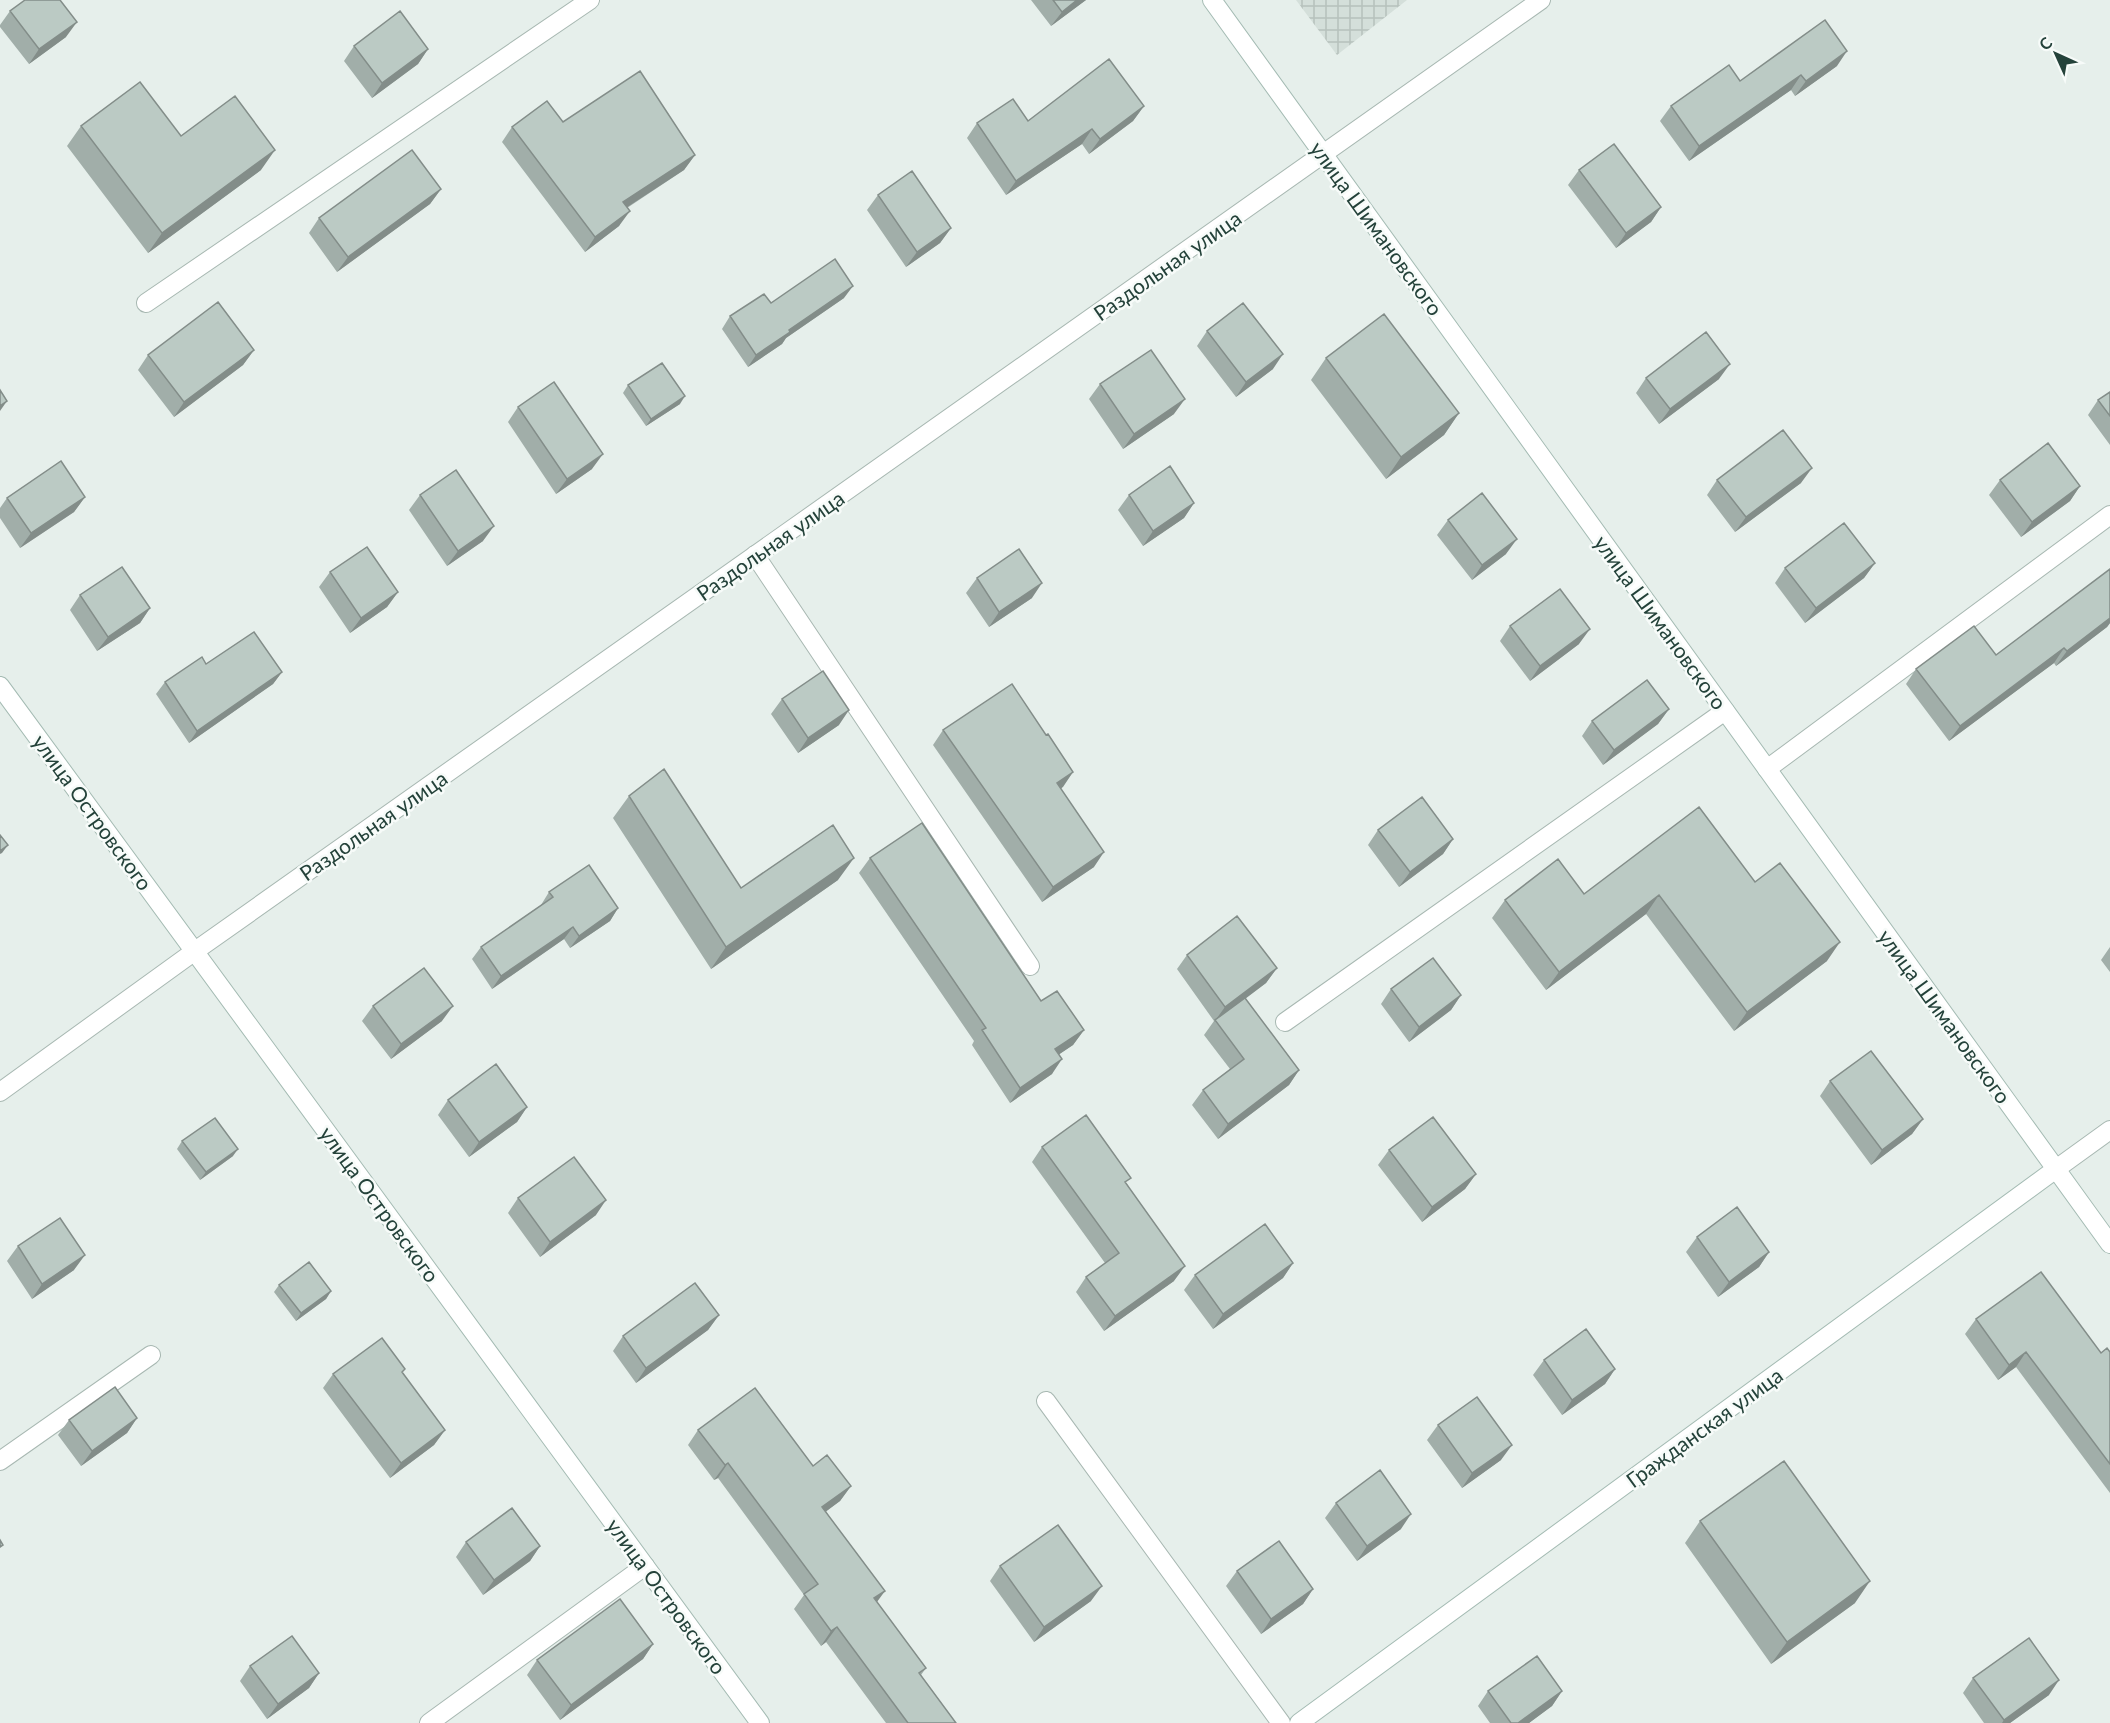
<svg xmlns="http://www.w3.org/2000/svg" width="2110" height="1723" font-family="Lato,sans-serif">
	<defs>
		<pattern id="industrial-grid" width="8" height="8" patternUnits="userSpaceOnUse" patternTransform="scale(1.5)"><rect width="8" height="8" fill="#d4dfda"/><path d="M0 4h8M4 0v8" fill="none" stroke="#b6c1bc"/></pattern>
	</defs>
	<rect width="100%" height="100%" fill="#e6efeb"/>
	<!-- industrial -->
	<path fill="url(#industrial-grid)" d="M 1296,0 L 1407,0 L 1337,55 Z"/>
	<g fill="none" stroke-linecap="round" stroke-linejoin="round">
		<defs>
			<path id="lane" d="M 146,303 L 590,0
				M 755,555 L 1030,966
				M 1767,769 L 2110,515
				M 1285,1022 L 1725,711
				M 1046,1401 L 1281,1723
				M 0,1461 L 151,1355
				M 429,1723 L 645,1566"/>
			<path id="street" d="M 0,1092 L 195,951 L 1541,0
				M 2056,1169 L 2110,1130"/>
			<path id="secondary" d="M 1212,0 L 2110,1244
				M 0,686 L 760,1723
				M 1299,1723 L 2056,1169"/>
		</defs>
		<!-- lane casing -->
		<use href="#lane" stroke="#a8b8b2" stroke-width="20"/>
		<!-- street casing -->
		<use href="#street" stroke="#a8b8b2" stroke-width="20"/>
		<!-- secondary casing -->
		<use href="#secondary" stroke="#a4bbb3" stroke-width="20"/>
		<!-- lane -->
		<use href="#lane" stroke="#fff" stroke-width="18"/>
		<!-- street -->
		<use href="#street" stroke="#fff" stroke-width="18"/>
		<!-- secondary -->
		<use href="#secondary" stroke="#fff" stroke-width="18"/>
	</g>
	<!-- wall -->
	<path fill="#a1aea9" d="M 1031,0 L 1086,0 L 1051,26 Z
		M 10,11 L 66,37 L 29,64 L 0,27 L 0,25 Z
		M 354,46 L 428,49 L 418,64 L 372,98 L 344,61 Z
		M 1837,66 L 1795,96 L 1791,90 L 1689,161 L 1660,121 L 1671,106 L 1740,81 Z
		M 1144,106 L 1133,121 L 1089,154 L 1082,144 L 1006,195 L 967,138 L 977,123 L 1028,121 Z
		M 563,122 L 695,155 L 684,170 L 627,208 L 619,226 L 585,252 L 502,142 L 512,127 Z
		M 81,126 L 181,136 L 261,170 L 148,253 L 67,146 Z
		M 1579,170 L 1661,207 L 1651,222 L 1616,248 L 1568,185 Z
		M 441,189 L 430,204 L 337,272 L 309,233 L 319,218 Z
		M 878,195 L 951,228 L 940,243 L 906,267 L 867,210 Z
		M 844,298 L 786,338 L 782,344 L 748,367 L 722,329 L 730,316 L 771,303 Z
		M 1207,331 L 1273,369 L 1236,397 L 1197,346 Z
		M 254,350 L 243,365 L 174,417 L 138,370 L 148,355 Z
		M 1326,358 L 1459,413 L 1444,435 L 1386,479 L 1311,380 Z
		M 1646,378 L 1719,379 L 1659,424 L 1636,393 Z
		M 1100,384 L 1174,414 L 1123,449 L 1089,399 Z
		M 628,385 L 680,404 L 646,426 L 623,393 Z
		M 2110,392 L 2110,445 L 2088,415 L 2098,400 Z
		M 518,407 L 592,469 L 556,494 L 508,422 Z
		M 1717,480 L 1801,483 L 1735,532 L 1707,495 Z
		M 2000,480 L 2080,486 L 2070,501 L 2021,537 L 1989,495 Z
		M 420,495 L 483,541 L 447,566 L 409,510 Z
		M 1129,495 L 1194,503 L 1184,518 L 1143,546 L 1118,510 Z
		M 85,497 L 74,512 L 20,548 L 0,518 L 0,508 L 7,498 Z
		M 1448,520 L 1506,554 L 1472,580 L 1437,535 Z
		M 1875,563 L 1864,578 L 1805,623 L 1775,583 L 1785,568 Z
		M 2110,569 L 2110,623 L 2107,627 L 2056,666 L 2054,663 L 1949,741 L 1906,684 L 1916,669 L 1996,655 Z
		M 330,572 L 398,592 L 387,607 L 350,633 L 319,587 Z
		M 977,578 L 1032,598 L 989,627 L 966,593 Z
		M 80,595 L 150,608 L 140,623 L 97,651 L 70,610 Z
		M 1510,626 L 1579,644 L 1530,681 L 1500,641 Z
		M 206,664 L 282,672 L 273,684 L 189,743 L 156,694 L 165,682 Z
		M 782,699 L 839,725 L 798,753 L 771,714 Z
		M 1669,709 L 1658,724 L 1603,765 L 1582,736 L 1592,721 Z
		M 943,730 L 1046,735 L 1073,772 L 1061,788 L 1094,867 L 1042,902 L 933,745 Z
		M 629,796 L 741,888 L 838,880 L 711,969 L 613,818 Z
		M 1378,830 L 1453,839 L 1443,854 L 1399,887 L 1368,845 Z
		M 870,858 L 1041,1001 L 1084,1030 L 1073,1045 L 1059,1054 L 1052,1074 L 1010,1103 L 972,1045 L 974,1041 L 859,873 Z
		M 1755,882 L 1827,961 L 1734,1031 L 1646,914 L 1546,990 L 1492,918 L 1505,900 Z
		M 549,892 L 618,908 L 610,921 L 570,948 L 564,939 L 492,989 L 472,959 L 481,947 L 541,905 Z
		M 2110,947 L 2110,972 L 2101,960 Z
		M 1187,955 L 1277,968 L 1266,983 L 1245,999 L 1299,1070 L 1289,1085 L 1218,1139 L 1192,1105 L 1203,1090 L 1230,1069 L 1204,1035 L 1214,1021 L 1177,969 Z
		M 1391,989 L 1461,995 L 1451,1010 L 1409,1042 L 1381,1004 Z
		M 373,1006 L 442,1021 L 391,1059 L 362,1021 Z
		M 1830,1081 L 1923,1119 L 1912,1134 L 1871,1165 L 1820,1096 Z
		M 448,1100 L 527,1107 L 517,1122 L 469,1157 L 438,1115 Z
		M 182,1141 L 233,1156 L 200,1180 L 177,1149 Z
		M 1042,1147 L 1127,1184 L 1174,1281 L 1104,1331 L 1076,1292 L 1086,1277 L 1105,1263 L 1032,1162 Z
		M 1389,1150 L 1476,1174 L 1465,1189 L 1422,1222 L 1378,1165 Z
		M 518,1198 L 596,1215 L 540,1257 L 508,1213 Z
		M 1697,1237 L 1769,1252 L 1759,1267 L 1718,1297 L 1686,1252 Z
		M 18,1246 L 74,1270 L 32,1299 L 7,1261 Z
		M 1293,1263 L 1283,1278 L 1213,1329 L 1184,1290 L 1195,1275 Z
		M 279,1285 L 331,1291 L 326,1299 L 296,1321 L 274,1292 Z
		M 719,1315 L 708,1330 L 636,1383 L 613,1351 L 623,1336 Z
		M 1976,1319 L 2101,1353 L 2110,1352 L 2110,1493 L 2016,1367 L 1998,1380 L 1965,1334 Z
		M 1544,1360 L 1615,1369 L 1605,1384 L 1562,1415 L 1533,1375 Z
		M 402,1373 L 445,1430 L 434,1445 L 390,1478 L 323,1388 L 333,1374 Z
		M 137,1418 L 127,1433 L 81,1466 L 58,1435 L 69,1420 Z
		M 1438,1425 L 1501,1460 L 1462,1488 L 1427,1440 Z
		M 698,1430 L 813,1466 L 851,1486 L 840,1501 L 826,1511 L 877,1602 L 926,1668 L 921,1675 L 956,1723 L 886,1723 L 826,1642 L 821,1646 L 794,1609 L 804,1595 L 718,1478 L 714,1480 L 688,1445 Z
		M 1336,1503 L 1401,1529 L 1357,1561 L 1325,1518 Z
		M 1700,1521 L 1855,1603 L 1771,1664 L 1685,1543 Z
		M 466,1542 L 540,1546 L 530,1561 L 483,1595 L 456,1557 Z
		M 1000,1566 L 1091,1601 L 1034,1642 L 990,1581 Z
		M 1237,1571 L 1313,1589 L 1303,1604 L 1261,1634 L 1226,1586 Z
		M 653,1644 L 643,1659 L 560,1720 L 527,1675 L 537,1660 Z
		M 250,1666 L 319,1673 L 309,1688 L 267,1719 L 240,1681 Z
		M 1973,1678 L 2049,1695 L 2010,1723 L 1984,1723 L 1963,1693 Z
		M 1488,1691 L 1562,1691 L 1552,1706 L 1529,1723 L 1490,1723 L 1478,1706 Z"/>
	<!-- shaded-wall -->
	<path fill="#838d89" d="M 1077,0 L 1086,0 L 1051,26 L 1062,12 Z
		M 77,22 L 66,37 L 29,64 L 39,49 Z
		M 428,49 L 418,64 L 372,98 L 382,83 Z
		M 1847,51 L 1837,66 L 1795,96 L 1806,81 Z
		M 1801,75 L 1791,90 L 1689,161 L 1699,146 Z
		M 1144,106 L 1133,121 L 1089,154 L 1100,139 Z
		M 1092,129 L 1082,144 L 1006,195 L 1016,181 Z
		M 275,150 L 261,170 L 148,253 L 162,233 Z
		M 695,155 L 684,170 L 612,217 L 623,202 Z
		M 441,189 L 430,204 L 337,272 L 348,257 Z
		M 1661,207 L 1651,222 L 1616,248 L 1626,233 Z
		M 630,211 L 619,226 L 585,252 L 595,237 Z
		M 951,228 L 940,243 L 906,267 L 917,252 Z
		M 853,286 L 844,298 L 786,338 L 782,344 L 748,367 L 756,355 L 789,330 Z
		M 254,350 L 243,365 L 174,417 L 184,402 Z
		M 1283,354 L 1273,369 L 1236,397 L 1246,382 Z
		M 1730,364 L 1719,379 L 1659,424 L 1670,409 Z
		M 685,396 L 680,404 L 646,426 L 651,419 Z
		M 1185,399 L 1174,414 L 1123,449 L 1134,434 Z
		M 7,401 L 0,411 L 0,406 Z
		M 1459,413 L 1444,435 L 1386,479 L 1401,457 Z
		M 603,454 L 592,469 L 556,494 L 567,479 Z
		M 1812,468 L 1801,483 L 1735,532 L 1746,517 Z
		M 2080,486 L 2070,501 L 2021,537 L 2032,522 Z
		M 85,497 L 74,512 L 20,548 L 31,533 Z
		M 1194,503 L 1184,518 L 1143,546 L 1153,531 Z
		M 494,526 L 483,541 L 447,566 L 458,551 Z
		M 1517,539 L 1506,554 L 1472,580 L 1482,565 Z
		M 1875,563 L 1864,578 L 1805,623 L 1816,608 Z
		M 1042,583 L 1032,598 L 989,627 L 999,612 Z
		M 398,592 L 387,607 L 350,633 L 361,618 Z
		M 150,608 L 140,623 L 97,651 L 108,637 Z
		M 2110,618 L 2110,623 L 2107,627 L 2056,666 L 2067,651 Z
		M 1590,629 L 1579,644 L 1530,681 L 1540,666 Z
		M 2064,648 L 2054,663 L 1949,741 L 1960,726 Z
		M 282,672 L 273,684 L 189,743 L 197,731 Z
		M 1669,709 L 1658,724 L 1603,765 L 1614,750 Z
		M 849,710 L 839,725 L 798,753 L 808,738 Z
		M 1073,772 L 1063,787 L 1047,798 L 1057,783 Z
		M 1453,839 L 1443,854 L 1399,887 L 1410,872 Z
		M 8,845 L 2,853 L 0,854 L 0,851 Z
		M 1104,852 L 1094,867 L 1042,902 L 1053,887 Z
		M 854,858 L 838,880 L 711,969 L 726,947 Z
		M 1659,895 L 1646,914 L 1546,990 L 1559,972 Z
		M 618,908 L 610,921 L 570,948 L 579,936 Z
		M 573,927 L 564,939 L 492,989 L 501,976 Z
		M 1840,942 L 1827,961 L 1734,1031 L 1747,1012 Z
		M 1277,968 L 1266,983 L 1214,1022 L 1225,1007 Z
		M 1461,995 L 1451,1010 L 1409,1042 L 1419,1027 Z
		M 453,1006 L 442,1021 L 391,1059 L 401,1044 Z
		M 1084,1030 L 1073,1045 L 1045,1064 L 1055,1049 Z
		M 1062,1059 L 1052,1074 L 1010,1103 L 1020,1088 Z
		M 1299,1070 L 1289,1085 L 1218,1139 L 1228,1124 Z
		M 527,1107 L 517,1122 L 469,1157 L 479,1142 Z
		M 1923,1119 L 1912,1134 L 1871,1165 L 1882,1150 Z
		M 238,1149 L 233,1156 L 200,1180 L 206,1172 Z
		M 1476,1174 L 1465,1189 L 1422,1222 L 1432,1207 Z
		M 606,1200 L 596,1215 L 540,1257 L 550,1242 Z
		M 1769,1252 L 1759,1267 L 1718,1297 L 1729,1282 Z
		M 85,1255 L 74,1270 L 32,1299 L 42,1284 Z
		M 1293,1263 L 1283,1278 L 1213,1329 L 1223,1314 Z
		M 1185,1266 L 1174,1281 L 1104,1331 L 1115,1316 Z
		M 331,1291 L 326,1299 L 296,1321 L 301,1313 Z
		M 719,1315 L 708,1330 L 636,1383 L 646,1368 Z
		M 2026,1352 L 2016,1367 L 1998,1380 L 2009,1365 Z
		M 1615,1369 L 1605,1384 L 1562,1415 L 1572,1400 Z
		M 137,1418 L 127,1433 L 81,1466 L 92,1451 Z
		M 445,1430 L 434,1445 L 390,1478 L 401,1463 Z
		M 1512,1445 L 1501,1460 L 1462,1488 L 1472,1473 Z
		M 728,1463 L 718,1478 L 714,1480 L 725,1465 Z
		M 851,1486 L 840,1501 L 812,1522 L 822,1507 Z
		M 1411,1514 L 1401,1529 L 1357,1561 L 1367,1546 Z
		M 540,1546 L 530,1561 L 483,1595 L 494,1580 Z
		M 1870,1581 L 1855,1603 L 1771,1664 L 1787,1642 Z
		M 1102,1586 L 1091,1601 L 1034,1642 L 1044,1627 Z
		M 1313,1589 L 1303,1604 L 1261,1634 L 1271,1619 Z
		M 885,1591 L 874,1606 L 874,1598 Z
		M 837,1627 L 826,1642 L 821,1646 L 831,1631 Z
		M 653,1644 L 643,1659 L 560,1720 L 571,1705 Z
		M 319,1673 L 309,1688 L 267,1719 L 278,1704 Z
		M 2059,1680 L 2049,1695 L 2010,1723 L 2002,1723 L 2004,1720 Z
		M 1562,1691 L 1552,1706 L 1529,1723 L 1518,1723 Z"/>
	<!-- building -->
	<path fill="#bbcac4" stroke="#838d89" stroke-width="1.5" d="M 25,0 L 60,0 L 77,22 L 39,49 L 10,11 Z
		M 1053,0 L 1077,0 L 1062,12 Z
		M 400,11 L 428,49 L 382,83 L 354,46 Z
		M 1825,20 L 1847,51 L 1806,81 L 1801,75 L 1699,146 L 1671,106 L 1729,65 L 1740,81 Z
		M 1109,59 L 1144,106 L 1100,139 L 1092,129 L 1016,181 L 977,123 L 1013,99 L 1028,121 Z
		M 640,71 L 695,155 L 623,202 L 630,211 L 595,237 L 512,127 L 547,101 L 563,122 Z
		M 140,82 L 181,136 L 235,96 L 275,150 L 162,233 L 81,126 Z
		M 1614,144 L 1661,207 L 1626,233 L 1579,170 Z
		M 412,150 L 441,189 L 348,257 L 319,218 Z
		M 912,171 L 951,228 L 917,252 L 878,195 Z
		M 835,259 L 853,286 L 789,330 L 790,332 L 756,355 L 730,316 L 764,294 L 771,303 Z
		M 218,302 L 254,350 L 184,402 L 148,355 Z
		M 1243,303 L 1283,354 L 1246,382 L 1207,331 Z
		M 1384,314 L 1459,413 L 1401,457 L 1326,358 Z
		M 1706,332 L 1730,364 L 1670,409 L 1646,378 Z
		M 1151,350 L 1185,399 L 1134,434 L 1100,384 Z
		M 662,363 L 685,396 L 651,419 L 628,385 Z
		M 554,382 L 603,454 L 567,479 L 518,407 Z
		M 0,390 L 7,401 L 0,406 Z
		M 2110,392 L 2110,416 L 2098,400 Z
		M 1783,430 L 1812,468 L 1746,517 L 1717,480 Z
		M 2048,443 L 2080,486 L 2032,522 L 2000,480 Z
		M 61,461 L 85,497 L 31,533 L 7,498 Z
		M 1170,466 L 1194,503 L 1153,531 L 1129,495 Z
		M 456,470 L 494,526 L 458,551 L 420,495 Z
		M 1482,493 L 1517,539 L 1482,565 L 1448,520 Z
		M 1844,523 L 1875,563 L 1816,608 L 1785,568 Z
		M 367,547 L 398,592 L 361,618 L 330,572 Z
		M 1019,549 L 1042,583 L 999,612 L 977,578 Z
		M 122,567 L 150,608 L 108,637 L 80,595 Z
		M 2110,569 L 2110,618 L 2067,651 L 2064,648 L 1960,726 L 1916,669 L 1974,626 L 1996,655 Z
		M 1560,589 L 1590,629 L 1540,666 L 1510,626 Z
		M 254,632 L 282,672 L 197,731 L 165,682 L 202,657 L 206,664 Z
		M 823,671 L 849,710 L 808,738 L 782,699 Z
		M 1647,680 L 1669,709 L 1614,750 L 1592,721 Z
		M 1012,684 L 1046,735 L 1048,734 L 1073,772 L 1057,783 L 1104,852 L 1053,887 L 943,730 Z
		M 664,769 L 741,888 L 833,825 L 854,858 L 726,947 L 629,796 Z
		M 1422,797 L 1453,839 L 1410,872 L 1378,830 Z
		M 1699,807 L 1755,882 L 1780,863 L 1840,942 L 1747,1012 L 1659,895 L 1559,972 L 1505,900 L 1558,859 L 1584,894 Z
		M 922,823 L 1041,1001 L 1057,991 L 1084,1030 L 1055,1049 L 1062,1059 L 1020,1088 L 982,1030 L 986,1028 L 870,858 Z
		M 0,835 L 8,845 L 0,851 Z
		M 589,865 L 618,908 L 579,936 L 573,927 L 501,976 L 481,947 L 553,897 L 549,892 Z
		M 1237,916 L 1277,968 L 1225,1007 L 1187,955 Z
		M 1433,958 L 1461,995 L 1419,1027 L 1391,989 Z
		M 424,968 L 453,1006 L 401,1044 L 373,1006 Z
		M 1245,998 L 1299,1070 L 1228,1124 L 1203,1090 L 1244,1059 L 1215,1020 Z
		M 1871,1051 L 1923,1119 L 1882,1150 L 1830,1081 Z
		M 496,1064 L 527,1107 L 479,1142 L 448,1100 Z
		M 1086,1115 L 1131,1178 L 1125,1182 L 1185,1266 L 1115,1316 L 1086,1277 L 1119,1253 L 1042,1147 Z
		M 1433,1117 L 1476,1174 L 1432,1207 L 1389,1150 Z
		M 215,1118 L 238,1149 L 206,1172 L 182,1141 Z
		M 574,1157 L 606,1200 L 550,1242 L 518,1198 Z
		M 1737,1207 L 1769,1252 L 1729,1282 L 1697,1237 Z
		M 60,1218 L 85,1255 L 42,1284 L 18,1246 Z
		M 1265,1224 L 1293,1263 L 1223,1314 L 1195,1275 Z
		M 309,1262 L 331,1291 L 301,1313 L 279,1285 Z
		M 2041,1272 L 2101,1353 L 2107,1348 L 2110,1352 L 2110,1464 L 2026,1352 L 2009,1365 L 1976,1319 Z
		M 695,1283 L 719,1315 L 646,1368 L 623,1336 Z
		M 1586,1329 L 1615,1369 L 1572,1400 L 1544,1360 Z
		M 382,1338 L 405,1369 L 402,1372 L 445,1430 L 401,1463 L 333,1374 Z
		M 115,1387 L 137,1418 L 92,1451 L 69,1420 Z
		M 755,1388 L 813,1466 L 827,1455 L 851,1486 L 822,1507 L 885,1591 L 874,1598 L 926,1668 L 919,1673 L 956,1723 L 908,1723 L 837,1627 L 831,1631 L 804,1594 L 818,1584 L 728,1463 L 725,1465 L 698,1430 Z
		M 1477,1397 L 1512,1445 L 1472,1473 L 1438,1425 Z
		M 1784,1461 L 1870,1581 L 1787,1642 L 1700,1521 Z
		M 1380,1470 L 1411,1514 L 1367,1546 L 1336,1503 Z
		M 512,1508 L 540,1546 L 494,1580 L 466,1542 Z
		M 1058,1525 L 1102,1586 L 1044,1627 L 1000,1566 Z
		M 0,1540 L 3,1545 L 0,1547 Z
		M 1279,1541 L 1313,1589 L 1271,1619 L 1237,1571 Z
		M 620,1599 L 653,1644 L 571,1705 L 537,1660 Z
		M 292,1636 L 319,1673 L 278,1704 L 250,1666 Z
		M 2029,1638 L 2059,1680 L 2004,1720 L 1973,1678 Z
		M 1537,1656 L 1562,1691 L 1518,1723 L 1511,1723 L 1488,1691 Z"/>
	<g text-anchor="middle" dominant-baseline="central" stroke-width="5" stroke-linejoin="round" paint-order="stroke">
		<!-- street labels -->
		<g font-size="21" fill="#24423a" stroke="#f7fbf9">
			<text transform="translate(1377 228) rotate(54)">улица Шимановского</text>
			<text transform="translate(1167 265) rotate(-35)">Раздольная улица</text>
			<text transform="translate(770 545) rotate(-35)">Раздольная улица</text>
			<text transform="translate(1661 622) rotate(54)">улица Шимановского</text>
			<text transform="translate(93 812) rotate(54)">улица Островского</text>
			<text transform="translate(373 825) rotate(-35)">Раздольная улица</text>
			<text transform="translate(1945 1016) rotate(54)">улица Шимановского</text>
			<text transform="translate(380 1204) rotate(54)">улица Островского</text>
			<text transform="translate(1704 1427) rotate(-36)">Гражданская улица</text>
			<text transform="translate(667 1596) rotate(54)">улица Островского</text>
		</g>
	</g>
	<!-- north arrow -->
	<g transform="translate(2056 54) rotate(315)" stroke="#f7fbf9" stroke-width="4.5" paint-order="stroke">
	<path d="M0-4.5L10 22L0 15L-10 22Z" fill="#24423a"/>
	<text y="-9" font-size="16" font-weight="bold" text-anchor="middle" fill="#24423a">С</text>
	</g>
</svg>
